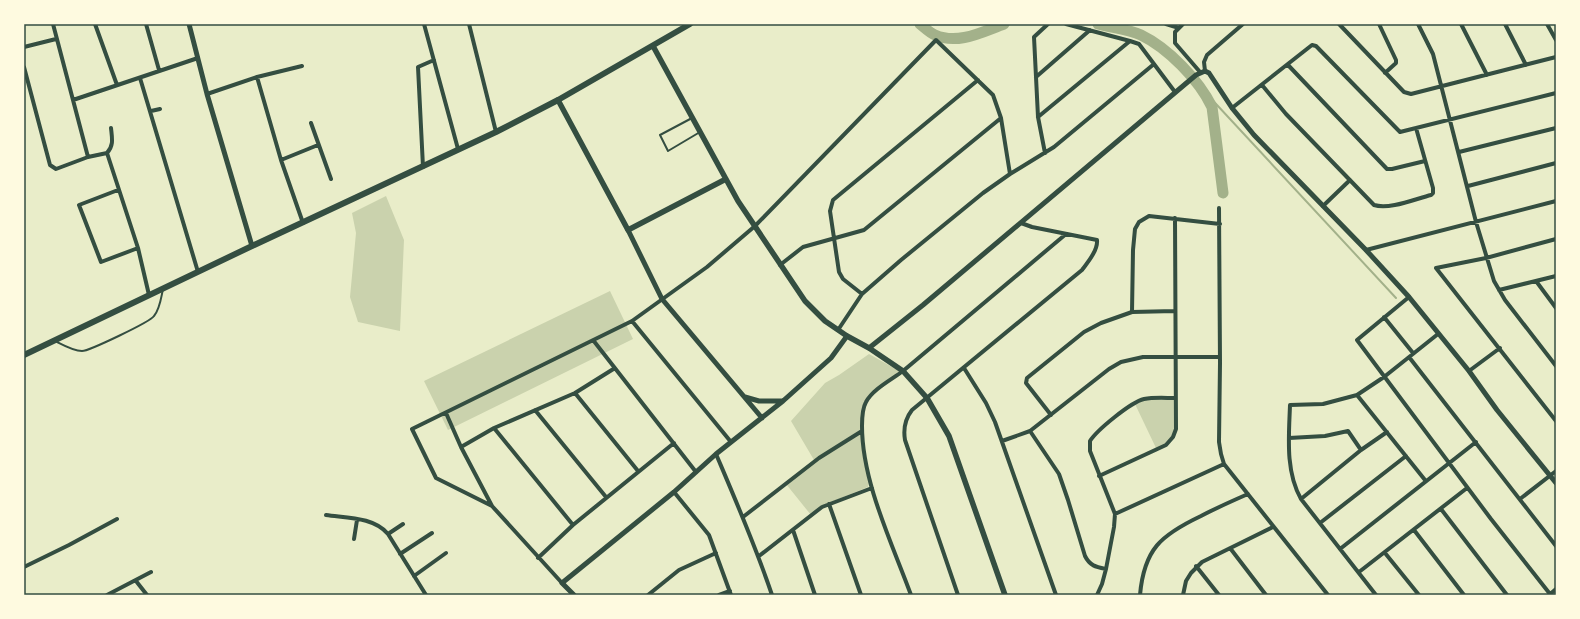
<svg xmlns="http://www.w3.org/2000/svg" width="1580" height="619" font-family="Cabin,sans-serif">
	<rect width="100%" height="100%" fill="#e9edc9"/>
	<!-- green -->
	<path fill="#cad2ad" d="M 386,196 L 404,240 L 400,331 L 358,322 L 350,297 L 356,233 L 352,213 Z
		M 610,291 L 633,339 L 448,430 L 424,381 Z
		M 869,354 L 901,372 L 864,403 L 862,431 L 814,460 L 791,421 L 825,383 L 839,375 Z
		M 1175,398 L 1176,429 L 1166,445 L 1156,448 L 1135,404 L 1143,399 Z
		M 861,432 L 869,482 L 868,487 L 821,506 L 811,515 L 786,484 L 819,458 Z"/>
	<g fill="none" stroke-linecap="round" stroke-linejoin="round">
		<!-- stream -->
		<path stroke="#a3b18a" stroke-width="2" d="M 1204,91 L 1396,298"/>
		<!-- river -->
		<path stroke="#a3b18a" stroke-width="11" d="M 920,24 C 925,28 930,33 935,35 C 958,45 982,32 1004,24
			M 1098,24 C 1112,28 1128,29 1141,35 C 1168,48 1199,80 1212,107 L 1223,193"/>
		<!-- service -->
		<path stroke="#344e41" stroke-width="2" d="M 692,118 L 660,135 L 668,151 L 700,132
			M 55,341 C 63,345 73,351 82,351 C 89,351 150,322 154,316 C 160,309 161,298 163,289"/>
		<!-- minor -->
		<path stroke="#344e41" stroke-width="4" d="M 53,24 L 88,157
			M 95,24 L 117,85
			M 146,24 L 159,70
			M 424,24 L 458,149
			M 469,24 L 496,132
			M 1066,24 L 1130,41 L 1139,44 L 1175,92
			M 1166,24 L 1179,28 L 1183,24
			M 1339,24 L 1404,92 L 1411,94 L 1556,57
			M 1379,24 L 1396,60 L 1396,63 L 1385,73
			M 1418,24 L 1433,54 L 1476,222 L 1494,281 L 1505,300 L 1556,366
			M 1461,24 L 1487,75
			M 1505,24 L 1526,65
			M 1547,24 L 1556,40
			M 1179,28 L 1175,32 L 1175,43 L 1200,72
			M 24,47 L 56,39
			M 1288,65 L 1387,169 L 1392,169 L 1425,161
			M 24,67 L 50,165 L 56,169 L 88,157 L 107,153
			M 1205,71 L 1204,62 L 1207,55 L 1243,24
			M 257,77 L 281,160 L 303,223
			M 1036,77 L 1090,30
			M 140,78 L 198,272
			M 1262,85 L 1286,114 L 1374,205 C 1389,210 1415,199 1431,195 L 1433,193 L 1433,188 L 1416,128
			M 207,94 L 257,77 L 302,66
			M 73,100 L 198,58
			M 1232,108 L 1312,45 L 1316,46 L 1400,132 L 1556,93
			M 151,111 L 160,109
			M 1038,117 L 1130,41
			M 311,123 L 331,179
			M 111,128 C 112,138 114,146 107,153 L 138,248 L 149,295
			M 1459,152 L 1556,128
			M 1045,153 L 1038,117 L 1034,37 L 1048,24
			M 281,160 L 318,145
			M 423,167 L 418,67 L 434,60
			M 1468,186 L 1556,163
			M 118,190 L 79,205 L 101,262 L 138,248
			M 1323,206 L 1350,180
			M 1219,208 L 1220,363 L 1219,442 L 1221,454 L 1224,464 L 1328,595
			M 1556,239 L 1486,258 L 1436,268 L 1556,421
			M 1366,250 L 1556,201
			M 780,265 L 803,247 L 864,230 L 1001,118
			M 1536,281 L 1556,308
			M 1499,290 L 1556,276
			M 862,294 L 843,279 L 839,272 L 830,211 L 833,200 L 978,80
			M 1409,297 L 1357,340 L 1491,519 L 1550,594
			M 1132,312 L 1133,250 L 1135,229 L 1139,222 L 1149,216 L 1220,224
			M 1384,317 L 1413,353
			M 632,321 L 731,442
			M 838,330 L 862,294 L 901,260 L 983,193 L 1010,174 L 1054,147 L 1154,64
			M 593,340 L 696,472
			M 1409,357 L 1556,546
			M 964,368 L 986,403 L 995,422 L 1056,595
			M 1469,371 L 1500,348
			M 575,393 L 638,471
			M 1357,395 L 1425,480
			M 535,410 L 606,497
			M 446,413 L 461,447 L 492,506 L 562,583
			M 1051,415 L 1026,383 L 1027,378 L 1084,332 L 1101,323 L 1132,312 L 1175,311
			M 494,428 L 573,525
			M 1030,431 L 1059,474 L 1068,500 L 1085,556 C 1090,566 1096,567 1106,569
			M 1289,438 L 1325,436 L 1348,431 L 1361,450
			M 1002,441 L 1030,431 L 1109,369 L 1121,362 L 1143,357 L 1220,357
			M 461,447 L 494,428 L 575,393 L 615,368
			M 716,454 C 736,501 756,547 772,595
			M 1099,476 L 1166,445 L 1173,437 L 1176,429 L 1175,218
			M 674,492 L 709,535 L 731,595
			M 1301,499 L 1361,450 L 1387,432
			M 1520,499 L 1556,471
			M 829,504 L 861,595
			M 492,506 L 436,478 L 412,429 L 632,321 L 707,267 L 755,226 L 936,40 L 993,95 L 1001,118 L 1010,174
			M 1441,509 L 1507,595
			M 1115,514 L 1224,464
			M 326,515 C 347,518 374,517 388,534 L 426,595
			M 743,517 L 819,458 L 862,431
			M 1320,523 L 1406,456
			M 793,530 L 815,595
			M 1414,530 L 1464,595
			M 388,534 L 403,524
			M 354,539 L 357,520
			M 1230,548 L 1266,595
			M 1340,549 L 1476,442
			M 1385,553 L 1419,595
			M 400,554 L 432,533
			M 759,556 L 822,507 L 872,488
			M 538,558 L 573,525 L 674,443
			M 1196,566 L 1219,595
			M 24,567 L 69,545 L 117,519
			M 1359,572 L 1467,488
			M 414,576 L 446,553
			M 136,581 L 147,595
			M 107,595 L 151,572
			M 648,595 L 679,570 L 716,553
			M 719,595 L 730,591
			M 911,595 C 892,543 862,482 862,426 C 862,419 862,409 866,402 C 873,389 891,380 903,371 L 1066,234
			M 958,595 L 905,440 C 903,428 905,419 912,410 L 1082,270 C 1088,262 1098,250 1097,240 L 1032,227 L 1021,223
			M 1097,595 L 1102,584 L 1106,569 L 1114,527 L 1115,514 L 1090,451 L 1090,441 C 1097,430 1131,402 1144,399 C 1154,397 1165,398 1175,398
			M 1140,595 C 1144,549 1161,535 1201,516 C 1216,508 1232,501 1248,494
			M 1183,595 L 1186,581 L 1191,573 L 1202,562 L 1273,527
			M 1376,595 L 1301,499 C 1285,471 1289,435 1290,405 L 1323,404 L 1357,395 L 1384,377 L 1438,334
			M 1549,595 L 1556,589"/>
		<!-- tertiary -->
		<path stroke="#344e41" stroke-width="5" d="M 189,24 L 207,94 L 252,246
			M 628,230 L 662,299 L 762,418
			M 869,348 L 923,305 L 1196,75 L 1205,71 L 1209,73 L 1232,108 L 1254,135 L 1366,250 L 1409,297 L 1469,371 L 1497,410 L 1556,483
			M 745,397 L 759,401 L 782,401
			M 574,595 L 562,583 L 674,492 L 716,454 L 783,401 L 831,358 L 847,336"/>
		<!-- secondary -->
		<path stroke="#344e41" stroke-width="5.5" d="M 653,46 L 738,201 L 805,301 L 825,321 L 847,336 L 869,348 L 903,371 L 927,398 L 949,436 L 1005,595
			M 558,100 L 628,230 L 726,179"/>
		<!-- trunk -->
		<path stroke="#344e41" stroke-width="6" d="M 24,355 L 252,246 L 496,132 L 558,100 L 690,24"/>
	</g>
	<!-- border -->
	<rect width="1580" height="619" fill="none" stroke="#fefae0" stroke-width="50"/>
	<rect x="25" y="25" width="1530" height="569" fill="none" stroke="#344e41" stroke-width="1.5"/>
</svg>
